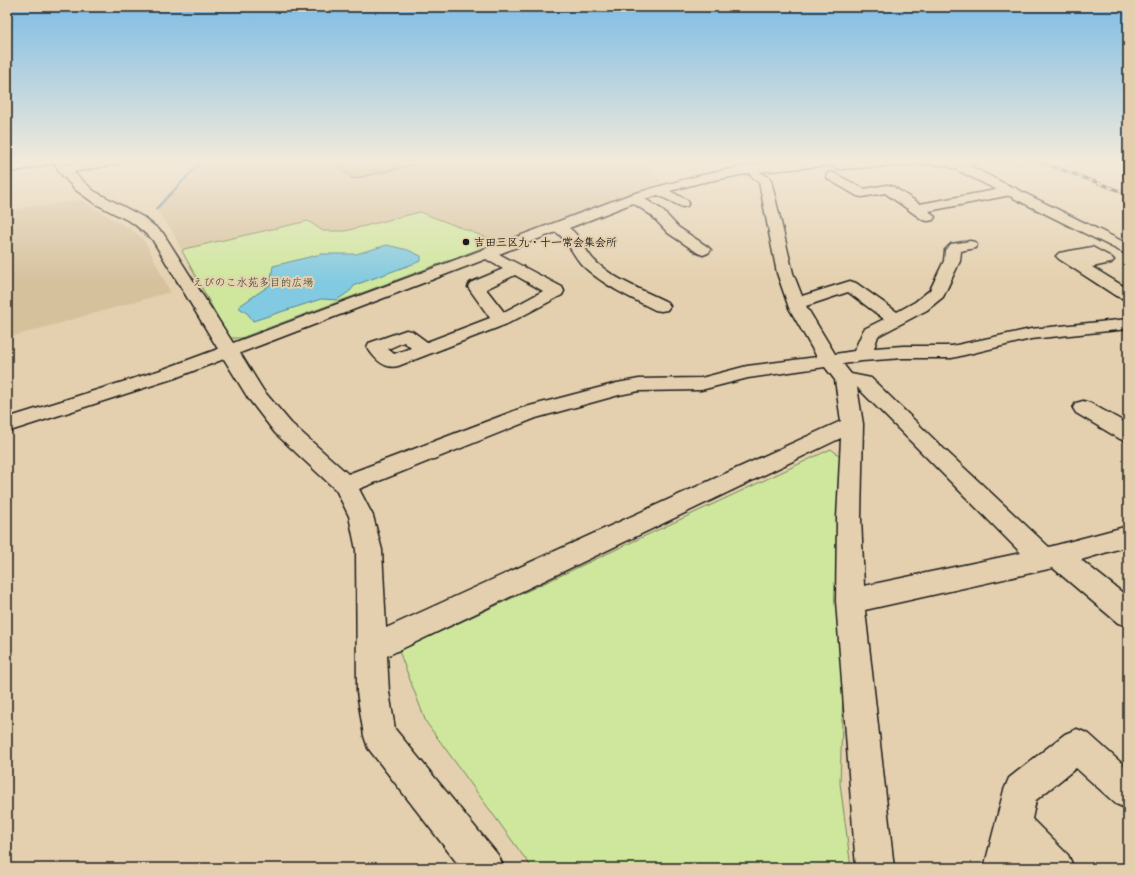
<svg xmlns="http://www.w3.org/2000/svg" width="1135" height="875" font-family="Pangolin,'Klee One',sans-serif">
	<rect width="100%" height="100%" fill="#e4d0ae"/>
	<filter id="ink" filterUnits="userSpaceOnUse"><feTurbulence type="fractalNoise" baseFrequency=".025" numOctaves="2"/><feDisplacementMap in="SourceGraphic" scale="8" xChannelSelector="R" yChannelSelector="G"/><feConvolveMatrix kernelMatrix="1 2 1 2 8 2 1 2 1" color-interpolation-filters="sRGB"/></filter>
	<g filter="url(#ink)">
		<!-- built -->
		<path fill="#d6c19d" d="M 225,160 L 652,160 L 647,167 L 661,180 L 661,183 L 498,242 L 420,212 L 345,231 L 323,231 L 308,221 L 184,249 L 182,251 L 173,232 L 156,210 L 198,165 Z
			M 81,200 L 132,230 L 142,238 L 149,249 L 170,292 L 7,338 L 7,211 L 36,205 L 41,207 Z"/>
		<!-- green -->
		<path fill="#cee79d" stroke="#75825c" d="M 420,212 L 498,242 L 241,338 L 229,338 L 182,251 L 184,249 L 308,221 L 323,231 L 345,231 Z
			M 831,449 L 850,464 L 840,783 L 851,868 L 532,868 L 426,722 L 399,651 Z"/>
		<!-- water -->
		<path fill="#81cae1" stroke="#598492" d="M 387,245 L 408,250 L 421,256 L 421,261 L 355,285 L 350,291 L 337,300 L 321,299 L 253,321 L 248,314 L 238,307 L 270,285 L 273,266 L 321,254 L 356,254 Z"/>
		<g fill="none" stroke-linecap="round" stroke-linejoin="round">
			<!-- stream -->
			<path stroke="#598492" stroke-width="2.5" d="M 156,209 L 198,165 L 223,160"/>
		</g>
		<!-- building -->
		<path fill="#c4a981" stroke="#1c1c1c" d="M 330,160 L 411,160 L 412,165 L 353,179 Z"/>
		<g fill="none" stroke-linecap="round" stroke-linejoin="round">
			<defs>
				<path id="minor" d="M 33,160 L 65,160 L 68,165 L 96,160 L 121,160 L 119,163 L 115,164 L 73,172 L 94,191 L 143,217 L 163,233 L 233,343 L 629,195 C 687,178 744,162 804,160 C 854,158 905,160 955,160 L 954,164 L 950,165 L 918,164 L 840,169 L 836,168 L 834,165 L 759,172 L 769,177 L 771,180 L 793,273 L 802,296 L 850,281 L 856,283 L 897,312 L 915,302 L 930,290 L 944,261 L 945,250 L 951,244 L 970,241 L 975,242 L 977,245 L 975,248 L 961,251 L 960,261 L 943,297 L 927,310 L 878,336 L 874,348 L 903,346 L 952,346 L 1031,329 L 1128,319 L 1128,329 L 1031,339 L 952,358 L 903,358 L 862,361 L 843,364 L 851,374 L 871,378 L 944,449 L 1049,547 L 1128,526 L 1128,546 L 1081,560 L 1128,597 L 1128,626 L 1118,623 L 1053,568 L 865,610 L 894,868 L 856,868 L 836,601 L 837,518 L 841,438 L 387,656 L 389,692 L 395,729 L 498,855 L 504,868 L 461,868 L 368,748 L 364,736 L 357,692 L 356,550 L 349,516 L 336,490 L 275,433 L 248,398 L 224,359 L 175,378 L 7,432 L 7,418 L 161,370 L 218,349 L 152,239 L 133,223 L 94,203 L 76,190 L 60,173 L 55,163 L 7,173 L 7,165 ZM 751,173 L 750,175 L 759,182 L 777,273 L 789,308 L 817,357 L 747,366 L 701,378 L 639,379 L 617,383 L 522,408 L 348,474 L 291,423 L 263,390 L 240,353 L 486,259 L 503,269 L 470,283 L 468,287 L 490,318 L 427,342 L 412,331 L 406,330 L 369,343 L 367,347 C 374,358 384,370 398,366 L 507,324 L 562,295 L 564,291 L 562,287 L 499,254 L 556,232 C 569,241 573,256 583,266 C 604,286 630,297 655,310 L 661,311 L 667,310 L 670,306 L 667,302 C 643,290 612,279 593,259 C 584,249 580,235 569,228 L 633,203 L 651,215 L 668,233 L 698,253 L 703,255 L 708,253 L 711,250 L 708,247 L 678,227 L 661,209 L 645,199 L 658,195 L 682,207 L 687,206 L 689,203 L 687,200 L 670,191 L 699,183 ZM 515,275 L 543,291 L 504,312 L 486,289 ZM 848,292 L 884,319 L 864,329 L 854,351 L 835,354 L 806,306 ZM 404,342 L 411,348 L 394,354 L 388,349 ZM 825,367 L 835,380 L 841,421 L 386,628 L 382,550 L 373,516 L 359,489 L 536,418 L 619,395 L 639,391 L 701,390 L 748,378 ZM 857,387 L 1021,553 L 864,586 L 861,518 L 863,424 Z
					M 832,172 L 864,189 L 887,185 L 892,186 L 920,204 L 1011,187 L 1016,188 L 1018,191 L 1016,194 L 1011,195 L 929,211 L 935,217 L 933,220 L 928,221 L 923,220 L 885,193 L 862,197 L 857,196 L 828,179 L 826,176 L 828,173 Z
					M 1092,247 L 1111,257 L 1114,260 L 1111,263 L 1092,267 L 1128,289 L 1128,300 L 1116,296 L 1059,259 L 1056,256 L 1059,253 Z
					M 1083,401 L 1090,403 L 1128,424 L 1128,441 L 1120,439 L 1076,413 L 1073,408 L 1076,403 Z
					M 1077,729 L 1089,734 L 1128,769 L 1128,809 L 1116,804 L 1076,768 L 1036,800 L 1032,819 L 1068,855 L 1074,868 L 1029,868 L 1023,862 L 1022,868 L 984,868 L 1004,790 L 1009,778 L 1065,734 Z"/>
				<path id="major" d="M 945,160 L 977,160 L 975,163 C 966,165 954,166 946,164 Z"/>
				<path id="highway" d="M 941,160 L 957,160 L 1128,244 L 1128,255 L 943,163 Z"/>
			</defs>
			<!-- minor casing -->
			<use href="#minor" stroke="#1c1c1c" stroke-width="3"/>
			<!-- major casing -->
			<use href="#major" stroke="#1c1c1c" stroke-width="3"/>
			<!-- highway casing -->
			<use href="#highway" stroke="#1c1c1c" stroke-width="3"/>
			<!-- minor -->
			<use href="#minor" fill="#e4d0ae" fill-rule="evenodd"/>
			<!-- major -->
			<use href="#major" fill="#e4d0ae" fill-rule="evenodd"/>
			<!-- highway -->
			<use href="#highway" fill="#e4d0ae" fill-rule="evenodd"/>
			<defs>
				<path id="rail" d="M 1036,160 L 1128,194"/>
			</defs>
			<!-- rail casing -->
			<use href="#rail" stroke="#1c1c1c" stroke-width="3"/>
			<!-- rail -->
			<use href="#rail" stroke="#e4d0ae" stroke-width="2" stroke-dasharray="5.5" stroke-linecap="butt"/>
		</g>
	</g>
	<!-- sky -->
	<linearGradient id="sky" x2="0" y2="1"><stop stop-color="#7fbde5"/><stop offset="0.57" stop-color="#f3eadb"/><stop offset="1" stop-color="#f3eadb" stop-opacity="0"/></linearGradient>
	<rect width="1135" height="283" fill="url(#sky)"/>
	<!-- markers -->
	<circle fill="#1c1c1c" stroke="#e4d0ae" stroke-width="1.5" cx="466" cy="242" r="4"/>
	<g text-anchor="middle" dominant-baseline="central" stroke-width="4" stroke-linejoin="round" paint-order="stroke">
		<!-- far-poi labels -->
		<g font-size="11" font-weight="bold" fill="#1c1c1c" stroke="#e4d0ae" text-anchor="start">
			<text x="474" y="242">吉田三区九・十一常会集会所</text>
		</g>
		<!-- far-park labels -->
		<g font-size="11" fill="#404536" stroke="#e4d0ae">
			<text x="253" y="282">えびのこ水苑多目的広場</text>
		</g>
	</g>
	<!-- margin -->
	<rect width="1135" height="875" fill="none" stroke="#e4d0ae" stroke-width="24"/>
	<rect x="12" y="12" width="1111" height="851" fill="none" stroke="#1c1c1c" stroke-width="1.5" filter="url(#ink)"/>
</svg>
